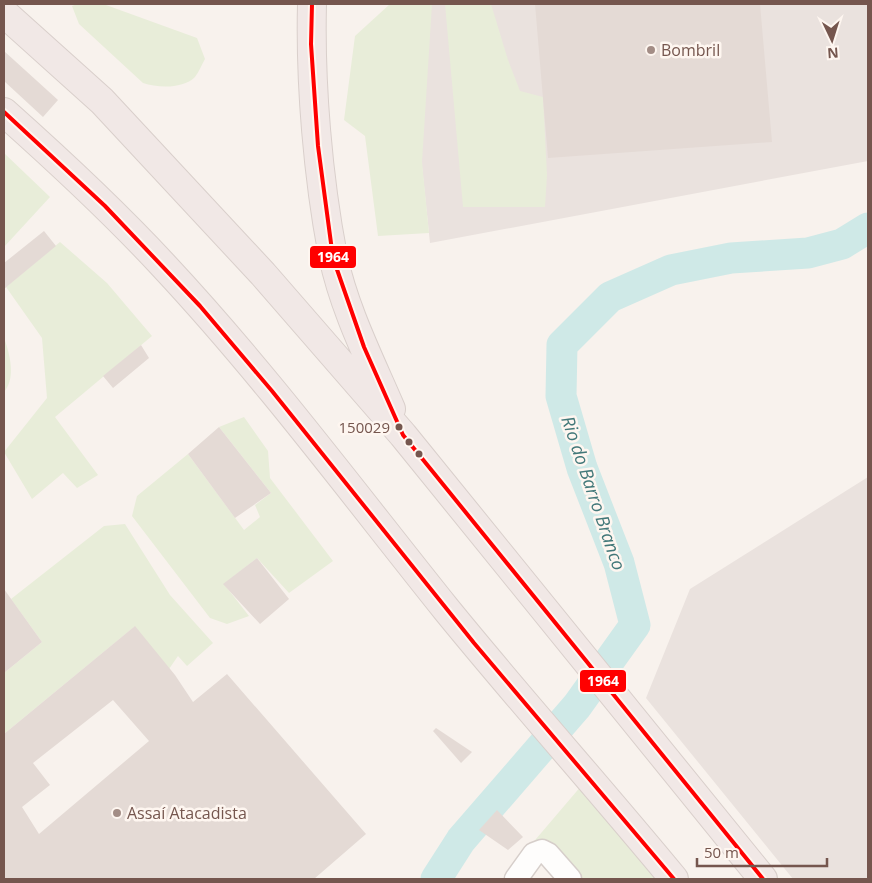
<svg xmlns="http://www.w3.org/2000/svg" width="872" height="883" font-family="'Open Sans',sans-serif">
	<rect width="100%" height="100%" fill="#f8f2ed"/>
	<!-- industrial -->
	<path fill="#eae2de" d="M 405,4 L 868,4 L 868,161 L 430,243 Z
		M 868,477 L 868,879 L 793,879 L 646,698 L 690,589 Z"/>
	<!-- green -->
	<path fill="#e8edd9" d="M 77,4 L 106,5 L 197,38 L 205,59 C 202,64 199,72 195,77 C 183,89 158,88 143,83 L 79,24 L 72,6 Z
		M 390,4 L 432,4 L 422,162 L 429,233 L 378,236 L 365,136 L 344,120 L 355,36 Z
		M 445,4 L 491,4 L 508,60 L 520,91 L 543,97 L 547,175 L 545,207 L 463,207 Z
		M 4,153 L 50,197 L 4,247 Z
		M 60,242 L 107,283 L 152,336 L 55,417 L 98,475 L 77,488 L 63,473 L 32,499 L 4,452 L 47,398 L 42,338 L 6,287 Z
		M 4,338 C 10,354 16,378 4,392 Z
		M 244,417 L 268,451 L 270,478 L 333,561 L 289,593 L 257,558 L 224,584 L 249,616 L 227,624 L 210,618 L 132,516 L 137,496 L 188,454 L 244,530 L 260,517 L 255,505 L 271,493 L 219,427 Z
		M 125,524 L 170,595 L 213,643 L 187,666 L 178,656 L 169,669 L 134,627 L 4,734 L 4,673 L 42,642 L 11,599 L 104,526 Z
		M 582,785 L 658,879 L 557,879 L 530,846 Z"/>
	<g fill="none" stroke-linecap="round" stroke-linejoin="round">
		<!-- river -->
		<path stroke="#cfe9e7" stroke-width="31" d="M 436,879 L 461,840 L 577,706 L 635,625 L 619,563 L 582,468 L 561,396 L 562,345 L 610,297 L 671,270 L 731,258 L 808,253 L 842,244 L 868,228"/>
	</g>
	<!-- building -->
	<path fill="#e4dad5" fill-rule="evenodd" d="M 535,4 L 760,4 L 772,142 L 548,158 Z
		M 4,51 L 58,100 L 43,117 L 4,81 Z
		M 44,231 L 56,246 L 4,289 L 4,263 Z
		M 141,345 L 149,358 L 113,388 L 103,376 Z
		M 219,427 L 271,493 L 235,518 L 188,454 Z
		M 257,558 L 289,599 L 260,624 L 223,584 Z
		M 4,589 L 42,642 L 4,673 Z
		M 135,626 L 175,675 L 193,702 L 227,674 L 366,834 L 314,879 L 4,879 L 4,734 ZM 113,700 L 149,741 L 39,834 L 22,807 L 50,785 L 33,763 Z
		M 436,728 L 472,752 L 461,763 L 433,731 Z
		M 497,810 L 523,837 L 508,850 L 479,830 Z"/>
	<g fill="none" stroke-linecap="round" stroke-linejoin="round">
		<defs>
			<path id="minor" d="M 516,879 L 534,854 L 542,851 L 548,854 L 570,879"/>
			<path id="highway" d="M 312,4 C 310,84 318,178 333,256 C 344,309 370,360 391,409
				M 4,13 L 102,101 L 263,274 L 403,435 L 763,879
				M 4,112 C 59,161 113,211 163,265 C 264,373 353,493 446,609 C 520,700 599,788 674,879"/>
		</defs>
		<!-- minor casing -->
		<use href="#minor" stroke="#d6ceca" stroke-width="25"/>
		<!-- highway casing -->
		<use href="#highway" stroke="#d9cfcb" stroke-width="30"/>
		<!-- minor -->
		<use href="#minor" stroke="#fefdfc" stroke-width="22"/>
		<!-- highway -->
		<use href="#highway" stroke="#f1e8e6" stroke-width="28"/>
		<defs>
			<path id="bus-1" d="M 312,4 L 311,44 L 318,146 L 333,258 L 364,347 L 403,435 L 763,879
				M 4,112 L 105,206 L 200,306 L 272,391 L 474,643 L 674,879"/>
		</defs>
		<!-- bus-1 casing -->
		<use href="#bus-1" stroke="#fef6f0" stroke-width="8"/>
		<!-- bus-1 -->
		<use href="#bus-1" stroke="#f00" stroke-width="4"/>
	</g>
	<!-- markers -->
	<g fill="#a38d86" stroke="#fef6f0" stroke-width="2">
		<circle cx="651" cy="50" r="5"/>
		<circle cx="117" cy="813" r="5"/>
	</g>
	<g fill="#75564e" stroke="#fef6f0" stroke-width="2">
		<circle cx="399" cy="427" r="4.5"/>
		<circle cx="409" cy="442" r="4.5"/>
		<circle cx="419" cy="454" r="4.5"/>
	</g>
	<g text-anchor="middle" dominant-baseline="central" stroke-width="5" stroke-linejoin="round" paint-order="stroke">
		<!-- bus labels -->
		<g font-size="15" fill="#75564e" stroke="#fef6f0" text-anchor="end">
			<text x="390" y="427">150029</text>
		</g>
		<!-- poi labels -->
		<g font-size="16" fill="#75564e" stroke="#fef6f0" text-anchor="start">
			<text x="661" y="50">Bombril</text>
			<text x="127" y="813">Assaí Atacadista</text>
		</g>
		<!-- water labels -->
		<g font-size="18" font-style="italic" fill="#427879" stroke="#fef6f0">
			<text transform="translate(594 493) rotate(71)">Rio do Barro Branco</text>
		</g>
	</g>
	<g stroke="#fef6f0" stroke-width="2">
		<rect x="309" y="245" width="48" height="24" rx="5" fill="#f00"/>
		<rect x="579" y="669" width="48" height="24" rx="5" fill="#f00"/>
	</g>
	<g font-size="14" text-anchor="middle" font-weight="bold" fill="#fff">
		<text x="333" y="262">1964</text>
		<text x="603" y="686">1964</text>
	</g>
	<!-- border -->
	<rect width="872" height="883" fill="none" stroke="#75564e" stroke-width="10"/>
	<!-- north arrow -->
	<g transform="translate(832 40) rotate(176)" stroke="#fef6f0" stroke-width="4" paint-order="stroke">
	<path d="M0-4L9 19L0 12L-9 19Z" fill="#75564e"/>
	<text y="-8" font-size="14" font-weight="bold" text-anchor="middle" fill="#75564e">N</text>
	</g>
	<!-- scale -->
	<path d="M697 858v8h130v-8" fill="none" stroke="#75564e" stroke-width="2.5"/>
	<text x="704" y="858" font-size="15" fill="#75564e" stroke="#fef6f0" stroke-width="4" paint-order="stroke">50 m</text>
</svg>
